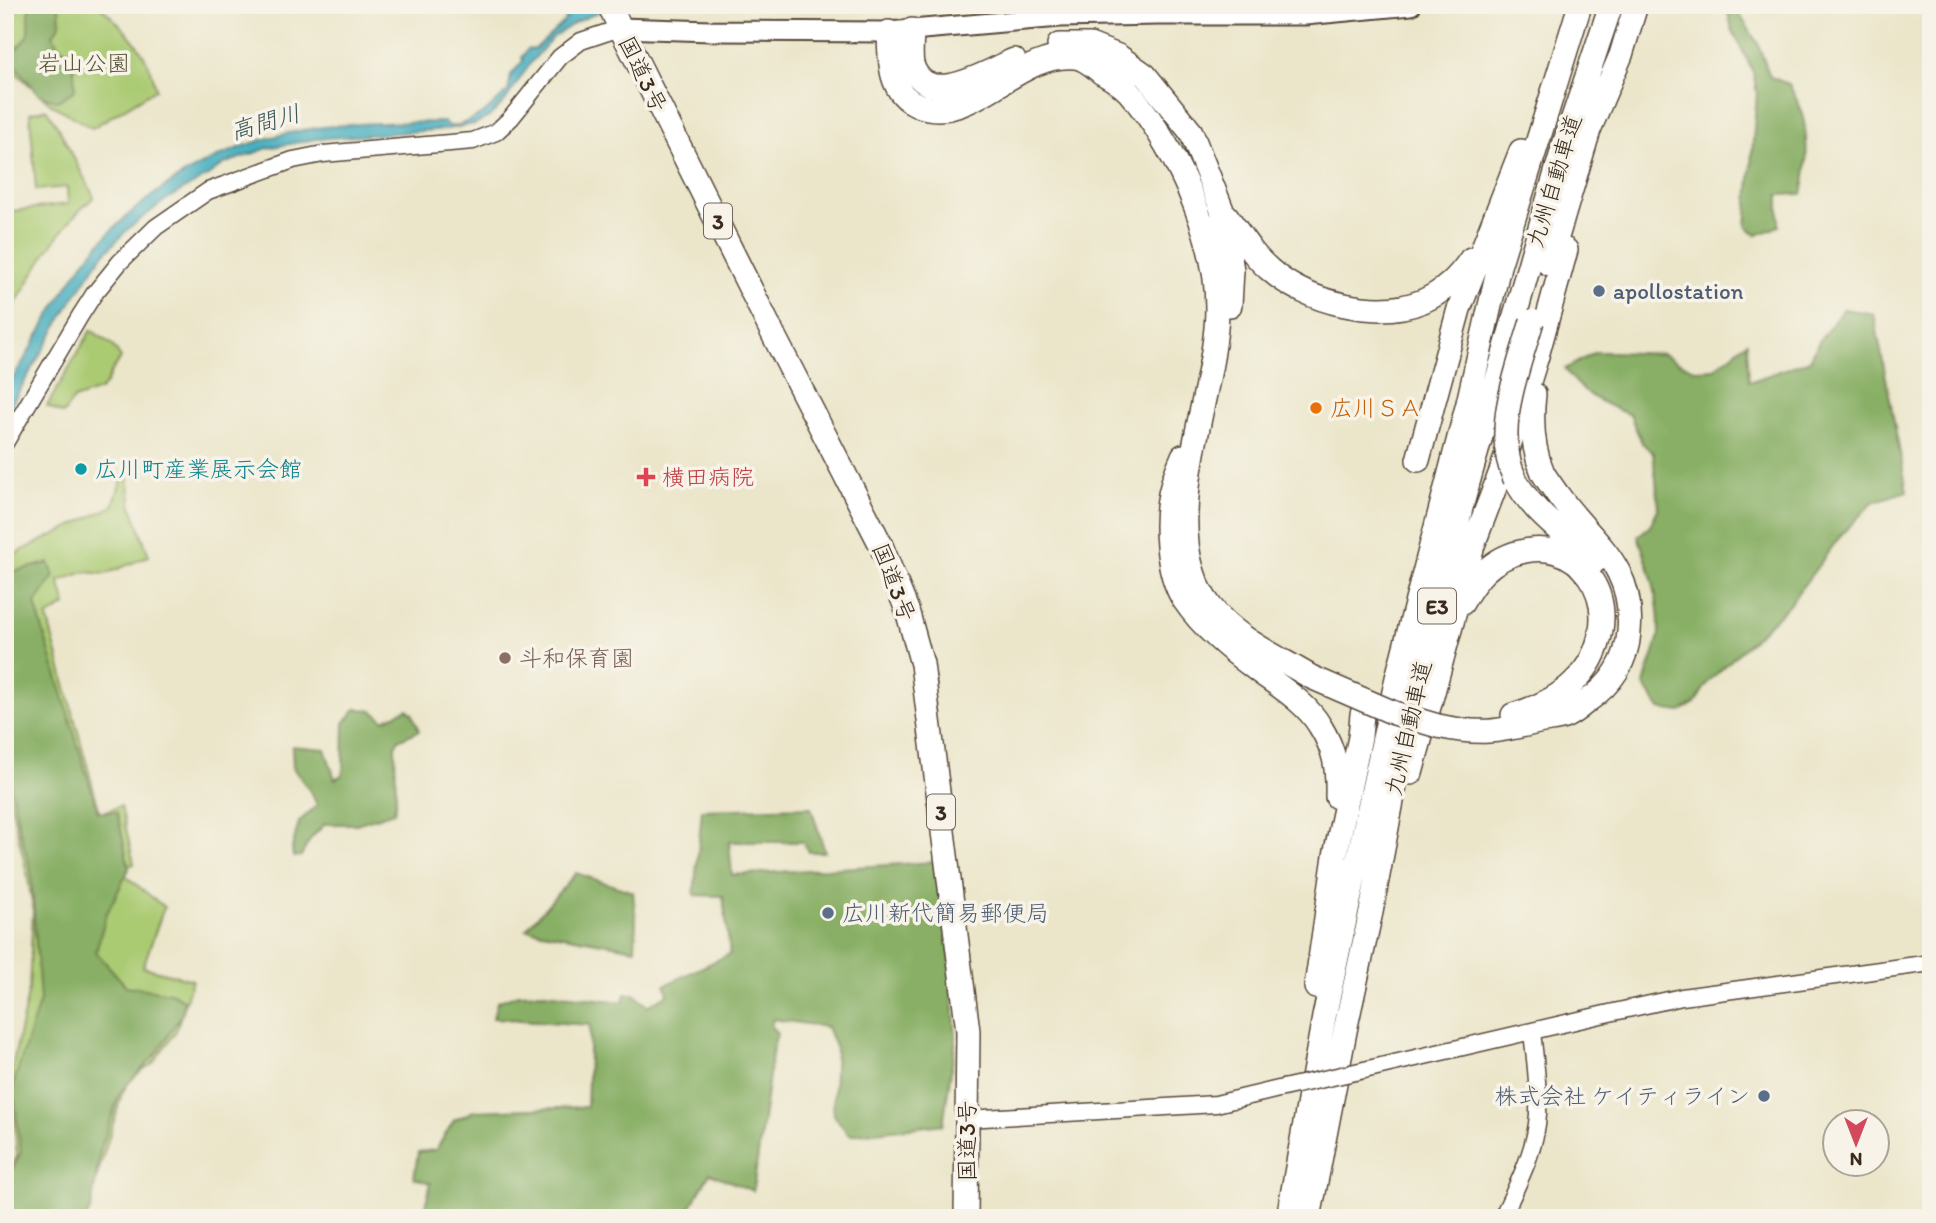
<svg xmlns="http://www.w3.org/2000/svg" width="1936" height="1223" font-family="Itim,'Klee One',sans-serif">
	<rect width="100%" height="100%" fill="#f7f3e8"/>
	<filter id="ink" filterUnits="userSpaceOnUse"><feTurbulence type="fractalNoise" baseFrequency=".0143" numOctaves="2"/><feDisplacementMap in="SourceGraphic" scale="14" xChannelSelector="R" yChannelSelector="G"/><feConvolveMatrix kernelMatrix="1 2 1 2 8 2 1 2 1" color-interpolation-filters="sRGB"/></filter>
	<filter id="wash" filterUnits="userSpaceOnUse"><feTurbulence type="fractalNoise" baseFrequency=".00686" numOctaves="4" result="noise"/><feDisplacementMap in="SourceGraphic" scale="28" xChannelSelector="R" yChannelSelector="G"/><feGaussianBlur stdDeviation="1.57" result="paint"/><feColorMatrix in="noise" values="0 0 0 0 0 0 0 0 0 0 0 0 0 0 0 0 0 1.4 0 .05"/><feComposite in="paint" operator="in"/></filter>
	<g filter="url(#wash)">
		<rect width="100%" height="100%" fill="#ebe6ca"/>
		<!-- green -->
		<path fill="#abcb73" stroke="#737a48" stroke-width="2" d="M 18,5 L 99,5 C 126,30 149,51 156,89 L 92,128 L 51,104 L 8,66 L 5,49 L 5,20 Z
			M 46,109 L 58,127 L 94,197 C 55,230 30,279 5,323 L 5,212 L 68,204 L 67,187 L 36,190 L 30,113 Z
			M 91,330 L 112,345 L 121,358 L 111,372 L 106,384 L 100,390 L 74,399 L 63,414 L 47,406 Z
			M 123,475 L 128,476 L 132,507 L 149,556 L 106,574 L 85,572 L 59,581 L 66,605 L 47,617 L 100,813 L 121,806 L 134,864 L 117,869 L 164,907 L 143,967 L 192,980 L 176,1031 L 153,1063 L 130,1079 L 122,1094 L 87,1209 L 5,1218 L 5,1177 L 17,1156 L 11,1073 L 29,989 L 33,909 L 27,873 L 5,779 L 5,555 L 11,556 L 113,506 Z"/>
		<!-- forest -->
		<path fill="#88af65" stroke="#626c42" stroke-width="2" d="M 29,5 L 59,5 L 59,7 L 60,24 L 53,35 L 58,46 L 73,54 L 75,90 L 58,101 L 39,95 L 15,65 L 14,51 L 28,36 Z
			M 1726,5 L 1737,5 L 1738,12 L 1758,44 L 1770,77 L 1789,84 C 1792,91 1796,98 1799,105 C 1809,129 1808,168 1802,194 L 1779,195 L 1779,226 L 1757,235 L 1746,226 L 1757,93 L 1753,72 L 1732,29 Z
			M 1843,309 L 1874,314 L 1907,491 L 1873,502 L 1842,534 L 1788,606 L 1708,682 L 1695,703 L 1680,712 L 1660,709 L 1644,685 C 1647,670 1659,644 1659,632 C 1660,598 1649,567 1638,536 L 1650,526 L 1659,507 L 1653,453 L 1642,443 L 1630,415 C 1602,403 1583,395 1565,369 L 1596,352 L 1611,352 L 1663,354 L 1679,363 L 1697,370 L 1714,369 L 1747,342 L 1749,382 L 1810,360 L 1818,343 Z
			M 5,558 L 11,572 L 49,563 L 54,576 L 35,604 L 98,812 L 117,812 L 129,869 L 106,915 L 96,952 L 126,986 L 171,993 L 184,1000 L 183,1012 L 157,1053 L 120,1092 L 100,1151 L 91,1209 L 86,1218 L 5,1218 L 5,1186 L 21,1152 L 13,1085 L 40,1000 L 31,871 L 18,823 L 5,756 Z
			M 356,709 L 372,710 L 384,720 L 407,709 L 412,713 L 419,731 L 398,740 L 395,746 L 396,801 L 394,812 L 356,824 L 325,824 L 311,838 L 301,856 L 293,857 L 292,848 L 299,822 L 317,805 L 312,794 L 293,768 L 292,746 L 325,749 L 335,779 L 343,775 L 344,723 Z
			M 811,807 L 825,852 L 809,852 L 803,842 L 729,842 L 732,875 L 934,862 L 950,957 L 956,1039 L 943,1124 L 849,1135 L 833,1114 L 836,1049 L 827,1027 L 773,1019 L 771,1026 L 777,1034 L 773,1047 L 753,1191 L 710,1173 L 684,1218 L 422,1218 L 431,1183 L 414,1178 L 418,1152 L 436,1150 L 454,1120 L 474,1111 L 587,1107 L 590,1025 L 493,1018 L 497,1002 L 518,994 L 545,993 L 623,1002 L 625,994 L 634,994 L 648,1006 L 668,994 L 665,985 L 730,954 L 723,896 L 694,895 L 702,810 Z
			M 576,873 L 633,892 L 636,923 L 635,949 L 526,929 Z"/>
		<!-- water -->
		<path fill="#3facbd" stroke="#3d6b6e" stroke-width="2" d="M 588,5 L 615,5 L 576,22 L 552,38 L 529,65 L 505,101 L 489,117 L 475,124 L 448,129 L 316,139 L 268,148 L 224,164 L 208,176 L 167,199 L 128,229 L 101,257 L 68,307 L 5,415 C 5,408 4,400 5,393 C 7,386 14,377 18,370 C 29,352 39,333 50,315 C 61,296 72,278 85,261 C 134,197 211,150 289,133 C 339,122 392,123 444,122 L 449,126 L 457,126 L 483,114 L 508,91 L 511,75 L 523,61 L 522,57 L 528,49 L 535,49 L 565,21 L 567,15 Z"/>
	</g>
	<g filter="url(#ink)">
		<g fill="none" stroke-linecap="round" stroke-linejoin="round">
			<defs>
				<path id="minor" d="M 5,443 L 80,316 L 94,294 L 120,262 L 156,227 L 208,191 L 293,160 L 323,154 L 473,141 L 496,132 L 511,118 L 560,57 L 581,41 L 620,28
					M 1364,1070 L 1605,1014 L 1682,997 L 1931,963
					M 967,1119 L 1216,1104 L 1283,1088
					M 1502,1218 C 1517,1185 1536,1151 1538,1114 C 1539,1087 1535,1059 1532,1032"/>
				<path id="major" d="M 620,28 L 711,31 L 889,32 L 1060,17 L 1158,15 L 1305,15 L 1411,5"/>
				<path id="highway" d="M 609,5 L 775,338 L 880,543 L 907,610 L 922,664 L 968,1031 L 966,1218
					M 912,30 C 912,41 910,53 912,64 C 926,111 988,71 1014,60
					M 889,32 C 890,59 888,93 918,105 C 971,127 1017,51 1075,57 C 1084,58 1095,67 1102,73 C 1111,78 1121,84 1128,91 C 1156,123 1180,166 1195,205 C 1208,238 1217,272 1217,308 C 1217,396 1151,531 1211,607 C 1235,638 1278,657 1311,677
					M 1059,45 L 1090,45 L 1118,56 L 1145,75 L 1191,132 L 1222,210 L 1232,270 L 1230,305
					M 1226,215 C 1240,234 1252,255 1270,270 C 1306,302 1377,320 1423,301 C 1444,292 1459,277 1471,259
					M 1549,264 L 1589,130 L 1621,55 L 1636,5
					M 1183,456 C 1179,466 1174,476 1172,486 C 1163,518 1166,572 1184,600 C 1203,628 1230,650 1257,670 C 1278,686 1306,702 1320,726 C 1335,750 1338,769 1337,797
					M 1418,460 L 1459,309 L 1521,151
					M 1515,479 C 1532,513 1567,535 1594,562
					M 1462,603 C 1468,592 1476,580 1484,572 C 1507,550 1545,541 1573,560 C 1579,563 1583,570 1588,575 C 1613,608 1602,655 1574,682 C 1557,699 1536,708 1513,715
					M 1438,726 C 1479,735 1498,732 1538,722 C 1546,720 1557,720 1564,717 C 1572,714 1580,707 1586,702 C 1611,685 1627,662 1629,632 C 1635,564 1592,543 1558,495 C 1553,488 1547,480 1543,473 C 1532,448 1531,421 1534,394
					M 1411,773 L 1473,545 L 1502,469 L 1537,356 L 1566,250
					M 1316,987 L 1335,856 L 1360,737 L 1362,714
					M 1288,1218 L 1324,1017 L 1397,678 L 1468,403 L 1499,266 L 1580,5
					M 1309,1218 L 1346,1026 L 1371,912 L 1403,743 L 1462,504 L 1532,255 L 1565,142 L 1611,5"/>
			</defs>
			<!-- minor casing -->
			<use href="#minor" stroke="#554638" stroke-width="19"/>
			<!-- major casing -->
			<use href="#major" stroke="#554638" stroke-width="23"/>
			<!-- highway casing -->
			<use href="#highway" stroke="#554638" stroke-width="26"/>
			<!-- minor -->
			<use href="#minor" stroke="#fff" stroke-width="16"/>
			<!-- major -->
			<use href="#major" stroke="#fff" stroke-width="19"/>
			<!-- highway -->
			<use href="#highway" stroke="#fff" stroke-width="23"/>
			<defs>
				<path id="minor-bridge" d="M 1283,1088 L 1364,1070"/>
				<path id="highway-bridge" d="M 1515,479 C 1492,430 1518,370 1532,321
					M 1311,677 L 1394,713 L 1438,726"/>
			</defs>
			<!-- minor-bridge casing -->
			<use href="#minor-bridge" stroke="#554638" stroke-width="19" stroke-linecap="butt"/>
			<!-- highway-bridge casing -->
			<use href="#highway-bridge" stroke="#554638" stroke-width="26" stroke-linecap="butt"/>
			<!-- minor-bridge -->
			<use href="#minor-bridge" stroke="#fff" stroke-width="16"/>
			<!-- highway-bridge -->
			<use href="#highway-bridge" stroke="#fff" stroke-width="23"/>
		</g>
	</g>
	<!-- markers -->
	<g fill="#5c6f8a" stroke="#f7f3e8" stroke-width="2.5">
		<circle cx="1599" cy="291" r="7"/>
		<circle cx="828" cy="913" r="7"/>
		<circle cx="1764" cy="1096" r="7"/>
	</g>
	<circle fill="#e8710a" stroke="#f7f3e8" stroke-width="2.5" cx="1316" cy="408" r="7"/>
	<circle fill="#0f9aa8" stroke="#f7f3e8" stroke-width="2.5" cx="81" cy="469" r="7"/>
	<path fill="#e0444e" stroke="#f7f3e8" stroke-width="2.5" d="M642.5 466.5h7v7h7v7h-7v7h-7v-7h-7v-7h7z"/>
	<circle fill="#8d6e63" stroke="#f7f3e8" stroke-width="2.5" cx="505" cy="658" r="7"/>
	<g text-anchor="middle" dominant-baseline="central" stroke-width="7" stroke-linejoin="round" paint-order="stroke">
		<!-- shield labels -->
		<g fill="#f7f3e8" stroke="#73665b" stroke-width="2">
			<rect x="704" y="203.5" width="28" height="35" rx="5"/>
			<rect x="1418" y="588.5" width="38" height="35" rx="5"/>
			<rect x="927" y="794.5" width="28" height="35" rx="5"/>
		</g>
		<g font-size="21" font-weight="bold" fill="#3b2a1e">
			<text x="718" y="221">3</text>
			<text x="1437" y="606">E3</text>
			<text x="941" y="812">3</text>
		</g>
		<!-- park labels -->
		<g font-size="23" fill="#575233" stroke="#f7f3e8">
			<text x="84" y="63">岩山公園</text>
		</g>
		<!-- street labels -->
		<g font-size="23" fill="#3b2a1e" stroke="#f7f3e8">
			<text transform="translate(643 74) rotate(64)">国道3号</text>
			<text transform="translate(1554 181) rotate(-73)">九州自動車道</text>
			<text transform="translate(894 582) rotate(69)">国道3号</text>
			<text transform="translate(1408 728) rotate(-77)">九州自動車道</text>
			<text transform="translate(967 1141) rotate(-90)">国道3号</text>
		</g>
		<!-- service labels -->
		<g font-size="23" fill="#4e5e75" stroke="#f7f3e8" text-anchor="start">
			<text x="1613" y="291">apollostation</text>
			<text x="842" y="913">広川新代簡易郵便局</text>
			<text x="1750" y="1096" text-anchor="end">株式会社 ケイティライン</text>
		</g>
		<!-- food labels -->
		<g font-size="23" fill="#c56008" stroke="#f7f3e8" text-anchor="start">
			<text x="1330" y="408">広川ＳＡ</text>
		</g>
		<!-- culture labels -->
		<g font-size="23" fill="#0d838f" stroke="#f7f3e8" text-anchor="start">
			<text x="95" y="469">広川町産業展示会館</text>
		</g>
		<!-- health labels -->
		<g font-size="23" fill="#be3a42" stroke="#f7f3e8" text-anchor="start">
			<text x="662" y="477">横田病院</text>
		</g>
		<!-- education labels -->
		<g font-size="23" fill="#785e54" stroke="#f7f3e8" text-anchor="start">
			<text x="519" y="658">斗和保育園</text>
		</g>
		<!-- water labels -->
		<g font-size="24" font-style="italic" fill="#3c5856" stroke="#f7f3e8">
			<text transform="translate(265 122) rotate(-16)">高間川</text>
		</g>
	</g>
	<!-- margin -->
	<rect width="1936" height="1223" fill="none" stroke="#f7f3e8" stroke-width="28"/>
	<!-- north arrow -->
	<g transform="translate(1856 1143) rotate(180)"><circle r="33" fill="#f7f3e8" stroke="#aca397" stroke-width="2"/>
	<path d="M0-5L12 26L0 18L-12 26Z" fill="#d1495b"/>
	<text y="-10" font-size="19" font-weight="bold" text-anchor="middle" fill="#3b2a1e">N</text>
	</g>
</svg>
